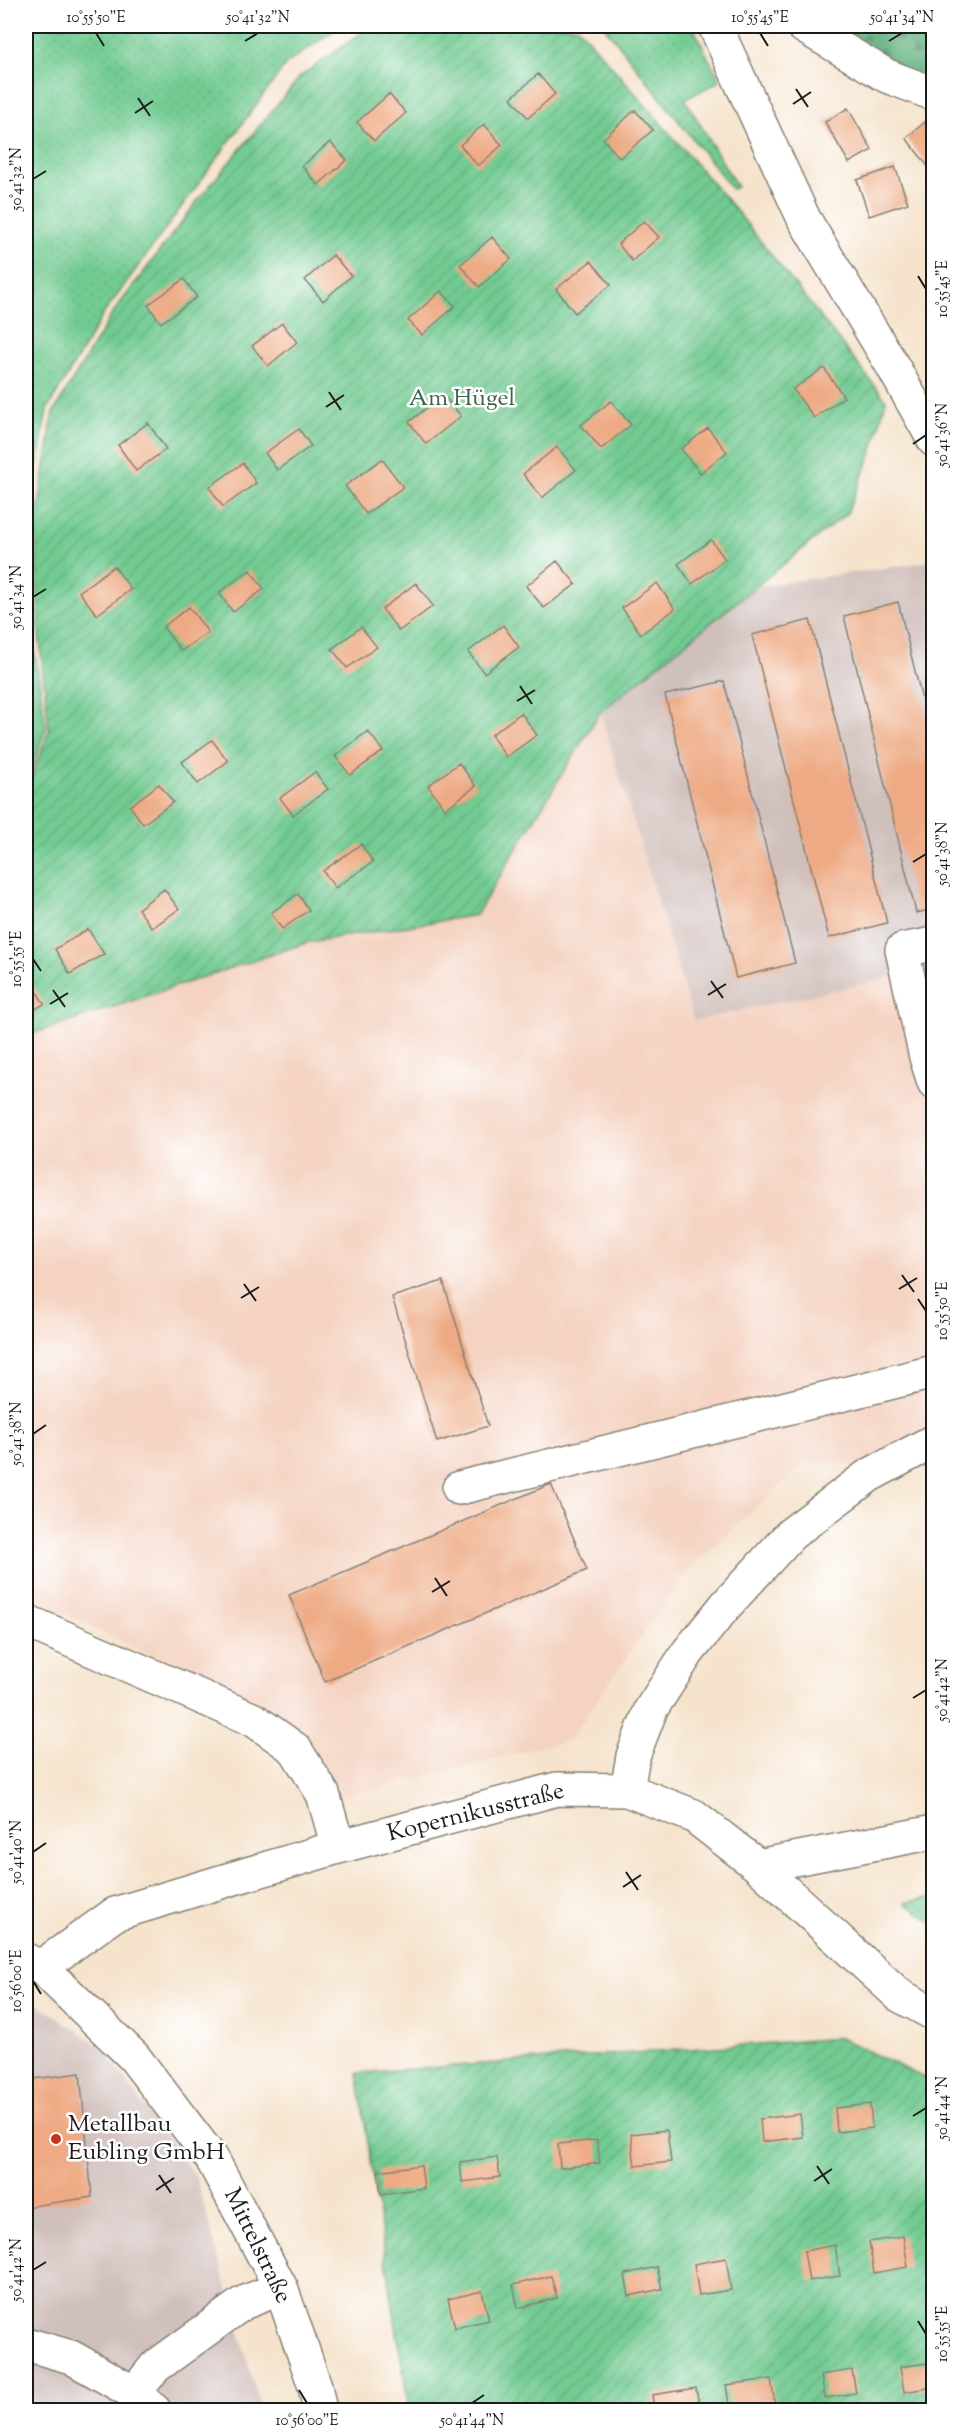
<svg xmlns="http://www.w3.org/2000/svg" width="959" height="2436" font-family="'Sorts Mill Goudy',serif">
	<defs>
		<pattern id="grass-dots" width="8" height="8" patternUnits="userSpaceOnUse" patternTransform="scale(1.5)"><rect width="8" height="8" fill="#72cb92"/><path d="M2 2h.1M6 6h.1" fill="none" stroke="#62ae7d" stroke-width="1.8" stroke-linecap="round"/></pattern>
		<pattern id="forest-firs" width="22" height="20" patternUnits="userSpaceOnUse" patternTransform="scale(1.5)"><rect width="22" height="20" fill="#5daf7c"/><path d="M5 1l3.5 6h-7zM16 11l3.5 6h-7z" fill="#4c8e65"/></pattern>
		<pattern id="park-crowns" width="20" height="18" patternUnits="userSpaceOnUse" patternTransform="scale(1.5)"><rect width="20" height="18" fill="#72cb92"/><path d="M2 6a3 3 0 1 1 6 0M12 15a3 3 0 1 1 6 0" fill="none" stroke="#62ae7d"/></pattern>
		<pattern id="garden-furrows" width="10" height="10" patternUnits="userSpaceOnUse" patternTransform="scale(1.5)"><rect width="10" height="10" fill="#72cb92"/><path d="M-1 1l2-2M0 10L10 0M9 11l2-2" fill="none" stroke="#62ae7d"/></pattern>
	</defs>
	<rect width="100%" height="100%" fill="#fff"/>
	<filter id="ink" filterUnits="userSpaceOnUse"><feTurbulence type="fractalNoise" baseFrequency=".0167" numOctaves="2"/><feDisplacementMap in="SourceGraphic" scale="12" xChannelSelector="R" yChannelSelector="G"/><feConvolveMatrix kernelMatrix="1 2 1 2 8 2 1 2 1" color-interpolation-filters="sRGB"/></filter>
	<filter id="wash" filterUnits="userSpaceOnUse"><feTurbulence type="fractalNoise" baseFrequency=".008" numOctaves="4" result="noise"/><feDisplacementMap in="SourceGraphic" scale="24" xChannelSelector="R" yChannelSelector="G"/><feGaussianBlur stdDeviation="1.35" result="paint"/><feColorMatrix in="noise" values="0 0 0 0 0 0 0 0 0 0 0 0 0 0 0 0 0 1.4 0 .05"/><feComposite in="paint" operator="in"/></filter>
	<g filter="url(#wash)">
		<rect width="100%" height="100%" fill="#f5e3cc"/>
		<!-- built -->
		<path fill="#f4d3c1" d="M 600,712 L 694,1020 L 933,964 L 933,1468 L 805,1462 L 685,1574 L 569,1740 L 343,1796 L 269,1713 L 26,1595 L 26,1036 L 309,942 L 476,915 Z"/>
		<!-- industrial -->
		<path fill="#d0c0bc" d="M 933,561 L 933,968 L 694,1021 L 600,712 L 754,587 Z
			M 26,1996 L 103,2048 L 196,2178 L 261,2410 L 26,2410 Z"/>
		<!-- grass -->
		<path fill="url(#grass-dots)" stroke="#477457" stroke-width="1.5" d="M 26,26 L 340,26 L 286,64 L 104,313 L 47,410 L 27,524 L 31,627 L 46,728 L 26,786 Z
			M 604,26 L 695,26 L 696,33 L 720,81 L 685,99 L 737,187 L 732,189 Z"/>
		<!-- forest -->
		<path fill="url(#forest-firs)" stroke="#3c664c" stroke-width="1.5" d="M 816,26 L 933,26 L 933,89 Z"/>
		<!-- park -->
		<path fill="url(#park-crowns)" stroke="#477457" stroke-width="1.5" d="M 933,1897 L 933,1923 L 905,1903 Z"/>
		<!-- garden -->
		<path fill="url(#garden-furrows)" stroke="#477457" stroke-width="1.5" d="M 371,26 L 577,26 L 739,214 L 886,400 L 873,450 L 847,513 L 600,712 L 476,915 L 309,942 L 26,1036 L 26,792 L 49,730 L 38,624 L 36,525 L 53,413 L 112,314 L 198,200 L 301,76 Z
			M 840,2038 L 933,2082 L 933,2410 L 409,2410 L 357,2073 Z"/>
		<g id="blocks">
			<!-- building -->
			<path fill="#eeaa84" d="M 538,74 L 555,94 L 528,118 L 511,98 Z
				M 389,94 L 406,113 L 374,141 L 357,122 Z
				M 848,108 L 872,150 L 849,163 L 825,122 Z
				M 635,110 L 653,130 L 620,158 L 603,139 Z
				M 925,122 L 934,133 L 934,174 L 906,138 Z
				M 484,124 L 502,145 L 478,166 L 460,145 Z
				M 330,142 L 347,160 L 318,185 L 302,166 Z
				M 895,167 L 908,203 L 869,216 L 857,180 Z
				M 644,221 L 659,237 L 632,261 L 618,244 Z
				M 492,237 L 511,259 L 479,287 L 460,265 Z
				M 333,255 L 351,276 L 323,301 L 305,280 Z
				M 591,261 L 611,285 L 575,313 L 556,289 Z
				M 184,279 L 197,297 L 161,323 L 148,305 Z
				M 441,291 L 455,306 L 422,335 L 408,320 Z
				M 282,323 L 297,342 L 268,366 L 252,346 Z
				M 824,368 L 844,397 L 814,418 L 793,389 Z
				M 443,395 L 461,416 L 426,444 L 409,422 Z
				M 611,401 L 631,425 L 601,449 L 581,425 Z
				M 148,423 L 166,449 L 136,471 L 118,445 Z
				M 708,428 L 727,452 L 700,473 L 681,449 Z
				M 299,429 L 311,446 L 277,470 L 265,453 Z
				M 557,447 L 576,470 L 542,498 L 523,474 Z
				M 382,459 L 403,487 L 366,514 L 345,486 Z
				M 243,463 L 256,483 L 223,507 L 209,487 Z
				M 711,540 L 725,559 L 692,584 L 678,564 Z
				M 557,561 L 576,584 L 544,608 L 526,586 Z
				M 114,566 L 131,589 L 97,615 L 79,592 Z
				M 250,570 L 264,589 L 233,612 L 219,593 Z
				M 416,583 L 433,606 L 399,631 L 382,609 Z
				M 657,583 L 675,609 L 641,634 L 622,608 Z
				M 898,602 L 934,748 L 934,909 L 916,913 L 844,616 Z
				M 189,607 L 208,632 L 181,651 L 163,627 Z
				M 810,620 L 887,923 L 829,938 L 752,635 Z
				M 503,625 L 519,647 L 484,673 L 468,652 Z
				M 361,627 L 377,647 L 347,668 L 332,649 Z
				M 724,681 L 795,963 L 736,978 L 665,695 Z
				M 521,713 L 537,735 L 506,757 L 491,735 Z
				M 368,731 L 383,751 L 350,775 L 335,756 Z
				M 212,740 L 228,761 L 198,784 L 182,762 Z
				M 459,763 L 476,786 L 445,809 L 428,786 Z
				M 315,772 L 328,789 L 293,815 L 280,798 Z
				M 159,784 L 173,802 L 143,824 L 130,806 Z
				M 361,844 L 373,862 L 335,888 L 323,871 Z
				M 164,889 L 179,909 L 152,928 L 138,909 Z
				M 298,894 L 309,910 L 282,929 L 271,913 Z
				M 88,929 L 104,954 L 70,974 L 55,949 Z
				M 26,973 L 44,1004 L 26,1015 Z
				M 443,1281 L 488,1426 L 437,1442 L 392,1297 Z
				M 551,1484 L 587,1570 L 325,1682 L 289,1595 Z
				M 80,2073 L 92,2197 L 26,2207 L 26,2080 Z
				M 870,2104 L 872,2128 L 837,2132 L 835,2108 Z
				M 800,2114 L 803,2137 L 762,2142 L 760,2119 Z
				M 667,2130 L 671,2162 L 635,2166 L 631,2134 Z
				M 597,2140 L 600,2163 L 560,2168 L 558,2144 Z
				M 497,2157 L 500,2177 L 462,2182 L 460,2162 Z
				M 421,2165 L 424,2188 L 381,2194 L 378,2171 Z
				M 903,2236 L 908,2267 L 874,2273 L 869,2242 Z
				M 835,2245 L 840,2276 L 809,2281 L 804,2251 Z
				M 726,2258 L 731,2290 L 699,2295 L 694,2264 Z
				M 657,2267 L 662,2289 L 629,2296 L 625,2274 Z
				M 551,2276 L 557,2298 L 518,2308 L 513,2285 Z
				M 482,2291 L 489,2320 L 455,2328 L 448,2299 Z
				M 934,2362 L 934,2387 L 904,2392 L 900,2367 Z
				M 852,2370 L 856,2393 L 825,2398 L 821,2375 Z
				M 771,2379 L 775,2405 L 730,2410 L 726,2385 Z
				M 696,2388 L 700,2410 L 654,2410 L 652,2395 Z
				M 591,2404 L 592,2410 L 556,2410 L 556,2409 Z"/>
		</g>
	</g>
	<g filter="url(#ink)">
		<use href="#blocks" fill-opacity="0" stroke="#888074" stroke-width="1.5"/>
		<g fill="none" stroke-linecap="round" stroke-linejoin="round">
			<defs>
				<path id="minor" d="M 715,26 L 804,219 L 892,365 L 934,440
					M 803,26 L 887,76 L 934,94
					M 934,944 L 902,950 L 926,1057 L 934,1082
					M 459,1488 L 934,1372
					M 26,1621 L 254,1720 L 295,1749 L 323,1794 L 338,1847
					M 627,1790 L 633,1756 L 651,1709 L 688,1652 L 726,1605 L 791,1534 L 868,1476 L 934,1441
					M 758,1866 L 934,1832
					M 26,1960 L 41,1967 L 134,2057 L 212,2159 L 281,2288 L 315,2386 L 320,2410
					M 41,1967 L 115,1914 L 204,1887 L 338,1847 L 557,1789 L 627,1790 L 694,1816 L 758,1866 L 899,1995 L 934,2014
					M 26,2344 L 71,2357 L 134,2393 L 154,2410
					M 134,2393 L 155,2367 L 243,2303 L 281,2288"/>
			</defs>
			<!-- minor casing -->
			<use href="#minor" stroke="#888074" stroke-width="36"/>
			<!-- minor -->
			<use href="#minor" stroke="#fff" stroke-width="33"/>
		</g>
	</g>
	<!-- ticks -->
	<path fill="none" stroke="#1c1c1c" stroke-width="2" d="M 96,33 L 104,46M 760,33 L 768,46M 245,41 L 258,33M 889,41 L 902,33M 796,89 L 808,107M 138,98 L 150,116M 793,104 L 811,92M 135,113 L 153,101M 33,179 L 46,171M 918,276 L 926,289M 329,392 L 341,410M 326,407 L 344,395M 913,444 L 926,435M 33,597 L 46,589M 520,686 L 532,704M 517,701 L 535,690M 913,862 L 926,854M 33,959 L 41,971M 711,981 L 723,998M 53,990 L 65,1007M 708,995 L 726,984M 50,1004 L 68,993M 902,1275 L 914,1292M 244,1284 L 256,1301M 899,1289 L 917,1278M 241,1298 L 259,1287M 918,1299 L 926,1311M 33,1434 L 46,1425M 435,1578 L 447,1596M 432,1592 L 450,1581M 913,1698 L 926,1690M 33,1852 L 46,1843M 626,1872 L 638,1890M 623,1887 L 641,1875M 33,1981 L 41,1994M 913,2116 L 926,2108M 817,2166 L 829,2184M 159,2175 L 171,2193M 814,2181 L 832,2169M 156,2190 L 174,2178M 33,2270 L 46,2262M 918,2321 L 926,2334M 299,2390 L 307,2403M 472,2403 L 484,2395"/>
	<!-- markers -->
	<circle fill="#c8321e" stroke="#fff" stroke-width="2" cx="56" cy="2139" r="6"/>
	<g text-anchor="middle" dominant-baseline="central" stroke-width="5" stroke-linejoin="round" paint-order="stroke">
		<!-- park labels -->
		<g font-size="24" fill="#3e624b" stroke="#fff">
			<text x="462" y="399">Am Hügel</text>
		</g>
		<!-- street labels -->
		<g font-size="24" fill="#1c1c1c" stroke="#fff">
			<text transform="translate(476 1813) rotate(-14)">Kopernikusstraße</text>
			<text transform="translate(257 2246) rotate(64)">Mittelstraße</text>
		</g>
		<!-- poi labels -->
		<g font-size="24" fill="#1c1c1c" stroke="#fff" text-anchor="start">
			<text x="68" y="2125">Metallbau<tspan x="68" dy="28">Eubling GmbH</tspan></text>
		</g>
	</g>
	<!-- margin -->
	<rect width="959" height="2436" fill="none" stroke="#fff" stroke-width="66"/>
	<rect x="33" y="33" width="893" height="2370" fill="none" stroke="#1c1c1c" stroke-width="2"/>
	<g font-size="15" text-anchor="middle" fill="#1c1c1c">
		<text x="96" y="22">10°55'50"E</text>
		<text x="258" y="22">50°41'32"N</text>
		<text x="760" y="22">10°55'45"E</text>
		<text x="902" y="22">50°41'34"N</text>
		<text transform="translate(16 179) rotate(-90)" y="5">50°41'32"N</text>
		<text transform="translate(942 289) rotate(-90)" y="5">10°55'45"E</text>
		<text transform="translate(942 435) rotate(-90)" y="5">50°41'36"N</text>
		<text transform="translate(16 597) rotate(-90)" y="5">50°41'34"N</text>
		<text transform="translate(942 854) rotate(-90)" y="5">50°41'38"N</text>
		<text transform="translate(16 959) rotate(-90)" y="5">10°55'55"E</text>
		<text transform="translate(942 1311) rotate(-90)" y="5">10°55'50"E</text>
		<text transform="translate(16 1434) rotate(-90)" y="5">50°41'38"N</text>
		<text transform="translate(942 1690) rotate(-90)" y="5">50°41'42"N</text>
		<text transform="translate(16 1852) rotate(-90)" y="5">50°41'40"N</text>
		<text transform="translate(16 1981) rotate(-90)" y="5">10°56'00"E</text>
		<text transform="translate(942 2108) rotate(-90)" y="5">50°41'44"N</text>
		<text transform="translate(16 2270) rotate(-90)" y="5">50°41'42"N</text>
		<text transform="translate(942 2334) rotate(-90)" y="5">10°55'55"E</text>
		<text x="307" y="2425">10°56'00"E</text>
		<text x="472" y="2425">50°41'44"N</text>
	</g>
</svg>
